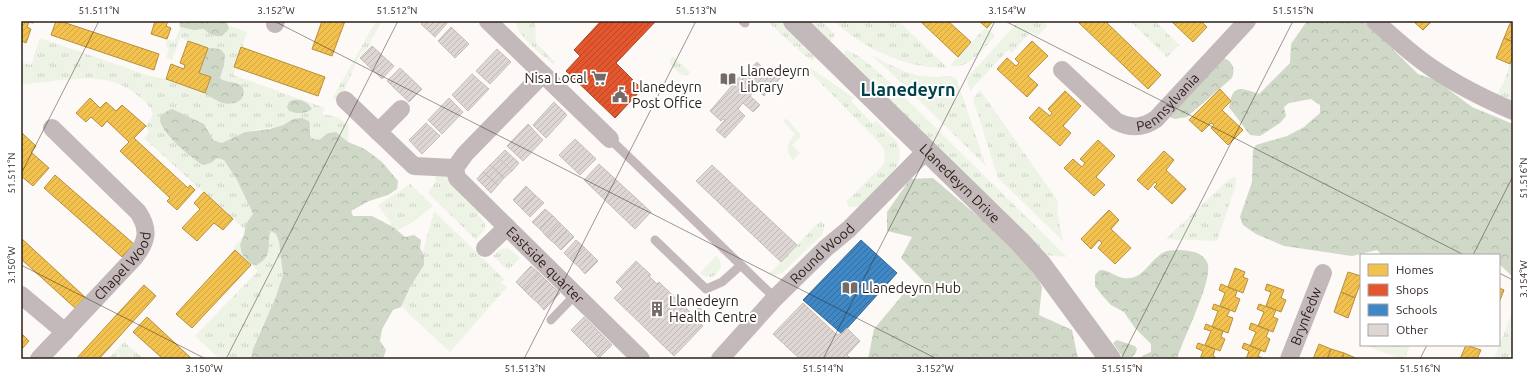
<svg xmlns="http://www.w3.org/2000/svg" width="1534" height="380" font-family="Ubuntu,sans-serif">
	<defs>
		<pattern id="grass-tufts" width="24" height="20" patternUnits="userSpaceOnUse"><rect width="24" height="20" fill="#edf4e6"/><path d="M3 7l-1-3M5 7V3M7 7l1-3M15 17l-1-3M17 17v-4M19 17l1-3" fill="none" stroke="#cbd1c5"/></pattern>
		<pattern id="forest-crowns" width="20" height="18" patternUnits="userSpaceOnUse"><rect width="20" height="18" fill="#d0d9c8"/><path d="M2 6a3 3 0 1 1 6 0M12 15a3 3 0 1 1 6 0" fill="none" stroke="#b3baab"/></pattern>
		<pattern id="homes-hatch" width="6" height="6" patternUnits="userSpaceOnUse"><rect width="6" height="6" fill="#f2c14e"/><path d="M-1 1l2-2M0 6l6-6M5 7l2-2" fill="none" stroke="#d0a544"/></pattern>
		<pattern id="shops-hatch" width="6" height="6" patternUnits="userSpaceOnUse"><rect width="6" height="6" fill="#e4572e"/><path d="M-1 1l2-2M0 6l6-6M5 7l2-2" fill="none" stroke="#b94726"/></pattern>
		<pattern id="schools-hatch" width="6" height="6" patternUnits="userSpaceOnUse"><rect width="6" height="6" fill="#3f88c5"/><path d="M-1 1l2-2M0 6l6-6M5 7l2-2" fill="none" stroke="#356f9f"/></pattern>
		<pattern id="building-hatch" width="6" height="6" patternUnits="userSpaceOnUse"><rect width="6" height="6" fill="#ded6d2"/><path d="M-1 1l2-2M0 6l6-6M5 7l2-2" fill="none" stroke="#bfb7b4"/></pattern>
	</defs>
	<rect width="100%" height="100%" fill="#fcf9f7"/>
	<!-- grass -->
	<path fill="url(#grass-tufts)" d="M 183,21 L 217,21 L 247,32 L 233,75 L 325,108 L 322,114 L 337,117 L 349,125 L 348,142 L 336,132 L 328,133 L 319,140 L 311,138 L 310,134 L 311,127 L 293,119 C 274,131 264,127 245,132 C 237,135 230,140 222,143 L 213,140 L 208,133 L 211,163 L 217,158 L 224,160 L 237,180 L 253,214 L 270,234 L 271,231 L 276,234 L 279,242 L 283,275 L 275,299 L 253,349 L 251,359 L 220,359 L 195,336 L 258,271 L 233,248 L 247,232 L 144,138 L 149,132 L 146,126 L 153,114 C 150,106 144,100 137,95 C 104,67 60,83 21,84 L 21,62 L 31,65 L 40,38 L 150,76 L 166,79 L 205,93 L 211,78 L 199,73 L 208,48 L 180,38 L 172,60 L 166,58 L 169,50 L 166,45 L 167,39 L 174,42 Z
		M 376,21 L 382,21 L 370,42 L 371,44 L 358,58 L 345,89 L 335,100 L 333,97 Z
		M 516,21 L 535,21 L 536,43 L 555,62 L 553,64 C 542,54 516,36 516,21 Z
		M 767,21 L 782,21 L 805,44 L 803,47 L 805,49 L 808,46 L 817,56 L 812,61 L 797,49 L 799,47 L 797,46 L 795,47 Z
		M 808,21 L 822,21 L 835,35 L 829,42 Z
		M 834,21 L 898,21 L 948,68 C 907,69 864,49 834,21 Z
		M 1019,21 L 1043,21 L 1047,26 L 1037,36 L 1031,31 L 1012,53 L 1008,50 L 970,91 L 967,78 Z
		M 1130,21 L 1155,21 L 1179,45 L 1167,57 Z
		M 986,27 L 995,36 C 984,48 970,69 951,66 L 951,64 Z
		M 846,50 C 861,55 873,68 885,78 L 1067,257 L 1046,255 L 882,93 L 884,90 L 882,88 L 880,90 L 851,63 L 853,61 L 852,60 L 849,61 L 843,55 Z
		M 871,55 C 890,65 911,77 933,77 C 943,78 947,72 957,80 L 986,166 L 888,70 Z
		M 673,56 L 690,72 L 687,75 L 681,75 L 670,64 L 670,60 Z
		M 1510,64 L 1513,65 L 1513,111 L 1493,102 L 1504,82 Z
		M 809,67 L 854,98 L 851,101 L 873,124 L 876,121 L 898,143 C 905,163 888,182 874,195 C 871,198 867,203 862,205 C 858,207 854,207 850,207 L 846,202 L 882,166 C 888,154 884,148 876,139 L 812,74 Z
		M 980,90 L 1058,201 L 1057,211 L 1063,241 L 998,178 L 973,99 Z
		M 785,119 L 788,120 L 800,134 L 800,137 L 792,145 L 800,153 L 793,160 C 785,151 787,142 795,134 L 783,121 Z
		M 436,173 L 445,173 L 481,211 L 478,215 C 490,226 486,229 476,240 L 428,193 L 435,182 Z
		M 1236,176 L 1236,184 L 1217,241 L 1166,239 L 1228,180 Z
		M 410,184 L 433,206 L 413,222 L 396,231 L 378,205 Z
		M 434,211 L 504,279 L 501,283 L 507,287 L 450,352 L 408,313 L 400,303 L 424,248 Z
		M 820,221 L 825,225 L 822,235 L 782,273 L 775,275 L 769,274 Z
		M 508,248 L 520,258 L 508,270 L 493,256 L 500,249 Z
		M 716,256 C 730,268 710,285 700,273 Z
		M 1513,310 L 1513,346 L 1508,359 L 1494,359 Z
		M 124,342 L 144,359 L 108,359 Z
		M 1364,345 L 1410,345 L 1405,359 L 1401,359 Z"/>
	<!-- forest -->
	<path fill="url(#forest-crowns)" d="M 179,21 L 224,21 L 227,23 L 229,29 L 222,36 C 214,37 209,34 204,29 L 194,30 L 180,27 Z
		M 1307,21 L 1364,21 L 1418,74 L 1436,80 L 1472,107 L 1513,124 L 1513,277 L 1499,264 L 1499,255 L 1382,255 L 1377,250 L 1352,256 L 1284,246 L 1256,234 L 1243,225 L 1240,217 L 1252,182 L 1253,150 L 1256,145 L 1287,136 L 1304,127 L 1320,113 L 1320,105 L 1311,99 L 1289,103 L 1284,107 L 1286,116 L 1280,123 L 1260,136 L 1250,135 L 1229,107 C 1233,83 1240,88 1259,94 L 1290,63 L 1291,44 Z
		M 208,48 L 220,49 L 225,54 L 224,65 L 220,78 C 226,84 237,80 242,87 C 244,89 244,93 243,96 C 242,99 240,100 237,102 C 225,107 215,100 205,93 L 211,77 L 199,73 Z
		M 1221,57 C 1232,60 1236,68 1232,78 L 1187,117 L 1175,119 L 1169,117 Z
		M 293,100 C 301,99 307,101 312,109 C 306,114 297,114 289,111 L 287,107 L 289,102 Z
		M 172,109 L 204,124 L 213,140 L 222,143 L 245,132 L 270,129 L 283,125 L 293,119 L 302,118 L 309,121 C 311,127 309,132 311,138 L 319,140 L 328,133 L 336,132 L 348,142 L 365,149 L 382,162 L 398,181 L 397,189 L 388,195 L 369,201 L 351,211 L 353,216 L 372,216 L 393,227 L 405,237 L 414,235 L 421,240 L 420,248 L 424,256 L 424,265 L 410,287 L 401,307 L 393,310 L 382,329 L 380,341 L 386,350 L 383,359 L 251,359 L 253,349 L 275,299 L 283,275 L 279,242 L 276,234 L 271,231 C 265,245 275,256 256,265 L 251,264 L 242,254 L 240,245 L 244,235 L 246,224 L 253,214 L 237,180 L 224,160 L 217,158 L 211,163 L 203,165 C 193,160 158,131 160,118 C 162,113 167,111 172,109 Z
		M 933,178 L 1028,259 L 1042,287 L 1039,315 L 1072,330 L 1078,359 L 868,359 L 874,329 L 905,292 L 930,288 L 901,258 L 912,237 L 887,231 L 887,212 L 910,179 Z
		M 1180,250 C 1190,251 1201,251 1207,262 C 1215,278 1182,340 1177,359 L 1141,359 L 1142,356 L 1151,352 L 1151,344 L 1135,328 L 1124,312 L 1111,305 L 1101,294 L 1095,286 L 1095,275 L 1100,270 C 1111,270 1118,280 1130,278 C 1145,277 1152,256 1167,251 C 1171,250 1176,250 1180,250 Z
		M 1117,340 L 1135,346 L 1137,349 C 1135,356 1132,358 1124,359 L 1113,343 Z"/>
	<!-- homes -->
	<path fill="url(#homes-hatch)" stroke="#b6903e" d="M 21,21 L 34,21 L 33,23 L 29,22 L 27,27 L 31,29 L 26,43 L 22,41 L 21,44 Z
		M 56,21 L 60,21 L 159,54 L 154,70 L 51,35 Z
		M 155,21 L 168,21 L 166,26 L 171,28 L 167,39 L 151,34 Z
		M 322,21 L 345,21 L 332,56 L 312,49 Z
		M 920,21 L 948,21 L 971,42 L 958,57 Z
		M 979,21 L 993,21 L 987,28 Z
		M 1077,21 L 1105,21 L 1161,75 L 1148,89 Z
		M 1171,21 L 1201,21 L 1207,27 L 1193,42 Z
		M 1413,21 L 1432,21 L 1423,30 Z
		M 1511,21 L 1513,21 L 1513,42 L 1504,38 Z
		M 1504,38 L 1513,42 L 1513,56 L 1510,64 L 1496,58 Z
		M 188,41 L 208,48 L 199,73 L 211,77 L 205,93 L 166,79 L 171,64 L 184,69 L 185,65 L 180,63 Z
		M 1032,41 L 1048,56 L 1028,76 L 1038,85 L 1027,97 L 997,69 L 1007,58 L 1016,66 L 1019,63 L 1015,59 Z
		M 241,47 L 325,77 L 318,96 L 234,67 Z
		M 1220,89 L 1231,101 L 1222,110 L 1243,130 L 1228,145 L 1211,128 L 1214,125 L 1211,123 L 1202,132 L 1189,120 Z
		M 1065,91 L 1081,106 L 1063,126 L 1071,133 L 1060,146 L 1029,118 L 1039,107 L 1050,116 L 1052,113 L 1048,109 Z
		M 90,98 L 100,108 L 106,102 L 116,111 L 122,105 L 146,126 L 134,138 L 188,188 L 190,185 L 195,190 L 177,210 L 167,201 L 170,198 L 120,151 L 129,142 L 107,121 L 102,127 L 91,117 L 86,122 L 76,113 Z
		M 22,133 L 36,146 L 31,152 L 49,168 L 33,186 L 21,176 L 21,135 Z
		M 1098,140 L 1115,156 L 1096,177 L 1105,185 L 1094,196 L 1064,168 L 1073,159 L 1082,167 L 1085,163 L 1080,159 Z
		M 1164,151 L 1174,160 L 1166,170 L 1186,189 L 1172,204 L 1154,187 L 1157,184 L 1155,182 L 1148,190 L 1137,180 Z
		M 55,175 L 134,244 L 122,257 L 44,188 Z
		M 204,192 L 233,219 L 223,230 L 214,223 L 197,241 L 182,228 L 200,209 L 194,203 Z
		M 1109,210 L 1119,220 L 1111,229 L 1131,248 L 1115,264 L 1098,248 L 1102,243 L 1099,240 L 1091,249 L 1081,239 Z
		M 21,238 L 85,297 L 75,308 L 21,259 Z
		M 235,250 L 251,265 L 192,328 L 176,314 Z
		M 1235,268 L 1245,272 L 1243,277 L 1248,279 L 1243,293 L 1228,287 Z
		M 1348,272 L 1361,276 L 1361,282 L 1355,298 L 1341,292 Z
		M 1221,284 L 1237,291 L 1235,297 L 1240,299 L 1235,312 L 1220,306 L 1225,293 L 1219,290 Z
		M 1267,284 L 1284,290 L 1281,298 L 1286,300 L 1281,312 L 1266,306 L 1271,292 L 1265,290 Z
		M 144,285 L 156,296 L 99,359 L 76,359 Z
		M 1499,288 L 1504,290 L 1499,303 Z
		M 1341,292 L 1355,298 L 1348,318 L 1334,312 Z
		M 1214,304 L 1230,310 L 1227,316 L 1233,318 L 1228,333 L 1212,327 L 1218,311 L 1212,309 Z
		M 1259,304 L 1276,310 L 1273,317 L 1278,319 L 1273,332 L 1258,326 L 1264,312 L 1257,309 Z
		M 147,317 L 192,359 L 163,359 L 133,332 Z
		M 1251,323 L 1269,330 L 1266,337 L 1270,339 L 1265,352 L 1250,346 L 1256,332 L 1249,329 Z
		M 1206,324 L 1223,331 L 1221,337 L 1225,339 L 1220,351 L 1205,345 L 1211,331 L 1204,329 Z
		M 21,333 L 29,341 L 21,350 Z
		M 1198,343 L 1215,349 L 1213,356 L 1218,359 L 1200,359 L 1203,351 L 1196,348 Z
		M 1244,343 L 1261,350 L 1258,356 L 1264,359 L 1246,359 L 1249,351 L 1242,348 Z
		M 1319,344 L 1331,349 L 1327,359 L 1313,359 Z
		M 1466,345 L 1481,350 L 1477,359 L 1460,359 Z
		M 1331,349 L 1344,353 L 1342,359 L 1327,359 Z
		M 1344,353 L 1358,359 L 1342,359 Z"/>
	<!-- shops -->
	<path fill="url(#shops-hatch)" stroke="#ac4628" d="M 601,21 L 656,21 L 616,63 L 642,89 L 615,118 L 566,71 L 580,56 L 574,50 Z"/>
	<!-- schools -->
	<path fill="url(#schools-hatch)" stroke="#396891" d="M 861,240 L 897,273 L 842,334 L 803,300 Z"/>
	<!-- building -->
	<path fill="url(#building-hatch)" stroke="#c6beba" d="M 424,21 L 449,21 L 435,37 L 421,24 Z
		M 451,27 L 469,44 L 455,58 L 438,41 Z
		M 372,46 L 394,66 L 382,79 L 360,58 Z
		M 497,49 L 511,62 L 490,84 L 476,71 Z
		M 757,62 L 768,73 L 767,75 L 769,77 L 776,69 L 783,75 L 764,96 L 756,89 L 750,96 L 760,105 L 753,112 L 743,103 L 738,109 L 745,116 L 725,138 L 716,130 L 725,120 L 723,119 L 721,121 L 710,111 L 742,74 L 744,76 Z
		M 400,68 L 422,89 L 409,102 L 387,81 Z
		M 472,74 L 489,89 L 468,111 L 452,95 Z
		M 449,98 L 463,112 L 442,134 L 428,120 Z
		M 554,102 L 567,115 L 546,138 L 533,125 Z
		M 426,123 L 440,136 L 422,154 L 409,140 Z
		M 528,124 L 543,140 L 523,161 L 507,146 Z
		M 575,139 L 596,159 L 580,175 L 559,155 Z
		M 505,150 L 519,163 L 512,171 L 498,157 Z
		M 498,157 L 512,171 L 504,178 L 490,165 Z
		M 599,164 L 651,212 L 635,229 L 584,180 Z
		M 490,165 L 504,178 L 498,185 L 483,172 Z
		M 712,165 L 797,245 L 781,262 L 696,181 Z
		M 483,172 L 498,185 L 491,193 L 477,179 Z
		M 526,186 L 535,195 L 522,209 L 513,200 Z
		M 535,195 L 544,203 L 530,217 L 522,209 Z
		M 545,209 L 553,216 L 540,229 L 532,222 Z
		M 553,216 L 560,223 L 547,237 L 540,229 Z
		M 560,223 L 567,230 L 554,243 L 547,237 Z
		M 567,230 L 574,237 L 561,250 L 554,243 Z
		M 576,240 L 584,247 L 571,260 L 564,253 Z
		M 584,247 L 591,254 L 579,267 L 571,260 Z
		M 591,254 L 598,261 L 585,274 L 579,267 Z
		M 636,261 L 651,275 L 649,276 L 657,284 L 659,282 L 692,314 L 699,307 L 704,312 L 697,319 L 703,326 L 674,356 L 614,298 L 623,289 L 616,282 Z
		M 531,266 L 539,273 L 524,290 L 516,282 Z
		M 539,273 L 546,280 L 531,297 L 524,290 Z
		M 546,280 L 553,287 L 538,303 L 531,297 Z
		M 553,287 L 560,293 L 544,310 L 538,303 Z
		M 803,303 L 837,335 L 842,333 L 847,328 L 860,341 L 847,355 L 851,359 L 800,359 L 773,334 Z
		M 584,317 L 612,345 L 599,358 L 571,330 Z"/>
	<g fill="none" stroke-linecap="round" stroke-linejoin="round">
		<!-- service -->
		<path stroke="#c4b9ba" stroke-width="9" d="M 743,21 L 745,23
			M 610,139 L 775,298
			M 655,240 L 706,289 L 722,282 L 741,265
			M 551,320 L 576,294"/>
		<!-- minor -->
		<g stroke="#c4b9ba" stroke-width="18">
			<path d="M 488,21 L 610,139"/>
			<path d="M 1375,21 C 1393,37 1411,54 1432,68 C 1457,85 1485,99 1513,111"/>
			<path d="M 275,24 L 276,21"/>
			<path id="s1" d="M 1062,70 L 1116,121 C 1131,129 1143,128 1156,119 L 1247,21"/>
			<path id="s2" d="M 543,74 L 465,154 L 455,168 L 457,178 L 641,359"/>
			<path d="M 345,100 L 414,166 L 455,168"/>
			<path d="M 378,132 L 401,109"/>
			<path d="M 485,248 L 507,227"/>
			<path d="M 21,295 L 65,332"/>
			<path id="s3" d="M 39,359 L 134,258 C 147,242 150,230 138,212 L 52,128"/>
			<path id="s4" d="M 720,359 L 775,298 L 826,248 L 849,229 L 927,150"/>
			<path id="s5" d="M 1289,359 L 1323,273"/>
		</g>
		<!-- tertiary -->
		<path stroke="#c4b9ba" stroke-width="22" id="s6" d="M 794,21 L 1020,242 L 1041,265 L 1110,359"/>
	</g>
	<!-- ticks -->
	<path fill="none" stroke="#2b1f19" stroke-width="1" stroke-opacity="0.45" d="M 274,21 L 937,359M 1005,21 L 1464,255M 21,174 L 99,21M 1473,255 L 1513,176M 21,265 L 206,359M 1499,273 L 1513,280M 226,359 L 398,21M 524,359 L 696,21M 823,359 L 995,21M 1121,359 L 1293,21M 1420,359 L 1427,345"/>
	<!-- icons -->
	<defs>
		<symbol id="supermarket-bare" viewBox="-9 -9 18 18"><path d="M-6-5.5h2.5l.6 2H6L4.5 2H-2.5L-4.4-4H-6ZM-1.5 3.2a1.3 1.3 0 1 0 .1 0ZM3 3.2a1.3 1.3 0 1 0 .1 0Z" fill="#746b67" stroke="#fff" stroke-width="2.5" paint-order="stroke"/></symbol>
		<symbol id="library-bare" viewBox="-9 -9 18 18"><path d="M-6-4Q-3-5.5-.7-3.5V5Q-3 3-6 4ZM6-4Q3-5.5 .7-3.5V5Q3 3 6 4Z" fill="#746b67" stroke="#fff" stroke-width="2.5" paint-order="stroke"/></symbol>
		<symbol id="civic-bare" viewBox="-9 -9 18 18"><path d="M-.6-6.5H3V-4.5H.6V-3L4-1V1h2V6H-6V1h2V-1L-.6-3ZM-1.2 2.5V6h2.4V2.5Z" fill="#746b67" stroke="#fff" stroke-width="2.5" paint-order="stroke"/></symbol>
		<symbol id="building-bare" viewBox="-9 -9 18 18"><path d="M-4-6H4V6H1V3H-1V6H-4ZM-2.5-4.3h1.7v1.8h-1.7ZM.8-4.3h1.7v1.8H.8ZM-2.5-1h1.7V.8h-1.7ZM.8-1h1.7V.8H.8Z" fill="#746b67" stroke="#fff" stroke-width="2.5" paint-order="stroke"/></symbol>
	</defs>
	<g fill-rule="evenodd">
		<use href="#supermarket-bare" x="588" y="67" width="22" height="22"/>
		<use href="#library-bare" x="717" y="68" width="22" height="22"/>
		<use href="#civic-bare" x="609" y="84" width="22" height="22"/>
		<use href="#library-bare" x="839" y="277" width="22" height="22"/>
		<use href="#building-bare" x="646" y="298" width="22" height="22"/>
	</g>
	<g text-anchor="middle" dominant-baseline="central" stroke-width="4" stroke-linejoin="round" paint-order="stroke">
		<!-- poi labels -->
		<g font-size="14" fill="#2b1f19" stroke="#fff" text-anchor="start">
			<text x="740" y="71">Llanedeyrn<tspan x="740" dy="16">Library</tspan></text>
			<text x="587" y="78" text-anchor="end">Nisa Local</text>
			<text x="632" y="87">Llanedeyrn<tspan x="632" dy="16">Post Office</tspan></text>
			<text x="862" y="288">Llanedeyrn Hub</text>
			<text x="669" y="301">Llanedeyrn<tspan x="669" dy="16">Health Centre</tspan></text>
		</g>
		<!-- street labels -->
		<g font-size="14" fill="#2b1f19" stroke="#fff">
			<text stroke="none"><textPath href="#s1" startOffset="136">Pennsylvania</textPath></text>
			<text stroke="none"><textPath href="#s6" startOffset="232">Llanedeyrn Drive</textPath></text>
			<text stroke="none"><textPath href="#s4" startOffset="147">Round Wood</textPath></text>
			<text stroke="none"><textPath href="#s3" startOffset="126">Chapel Wood</textPath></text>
			<text stroke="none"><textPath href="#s2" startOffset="263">Eastside quarter</textPath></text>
			<text stroke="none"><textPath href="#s5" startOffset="46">Brynfedw</textPath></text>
		</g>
		<!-- district labels -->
		<g font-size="18" font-weight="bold" fill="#01414c" stroke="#fff">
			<text x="908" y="89">Llanedeyrn</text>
		</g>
	</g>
	<!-- border -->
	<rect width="1534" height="380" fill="none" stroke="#ffffff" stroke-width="44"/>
	<!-- legend -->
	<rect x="1360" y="254" width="140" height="92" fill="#ffffff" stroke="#aaa5a3"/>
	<rect x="1368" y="264" width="20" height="12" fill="#f2c14e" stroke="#aaa5a3"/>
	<text x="1396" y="274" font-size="12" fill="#2b1f19">Homes</text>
	<rect x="1368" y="284" width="20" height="12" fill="#e4572e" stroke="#aaa5a3"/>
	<text x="1396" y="294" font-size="12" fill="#2b1f19">Shops</text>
	<rect x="1368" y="304" width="20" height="12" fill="#3f88c5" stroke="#aaa5a3"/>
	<text x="1396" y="314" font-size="12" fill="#2b1f19">Schools</text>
	<rect x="1368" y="324" width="20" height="12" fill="#ded6d2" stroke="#aaa5a3"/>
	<text x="1396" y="334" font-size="12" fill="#2b1f19">Other</text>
	<rect x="22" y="22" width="1490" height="336" fill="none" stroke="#2b1f19" stroke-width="1.5"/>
	<g font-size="10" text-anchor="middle" fill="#2b1f19">
		<text x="99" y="14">51.511°N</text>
		<text x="276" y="14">3.152°W</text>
		<text x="397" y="14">51.512°N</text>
		<text x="696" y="14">51.513°N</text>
		<text x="1007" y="14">3.154°W</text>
		<text x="1293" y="14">51.515°N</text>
		<text transform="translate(11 173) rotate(-90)" y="4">51.511°N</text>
		<text transform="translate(1523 178) rotate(-90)" y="4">51.516°N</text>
		<text transform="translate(11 265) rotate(-90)" y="4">3.150°W</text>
		<text transform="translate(1523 279) rotate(-90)" y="4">3.154°W</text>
		<text x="204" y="372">3.150°W</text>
		<text x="525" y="372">51.513°N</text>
		<text x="823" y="372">51.514°N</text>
		<text x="935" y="372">3.152°W</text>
		<text x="1122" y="372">51.515°N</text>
		<text x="1420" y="372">51.516°N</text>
	</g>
</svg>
